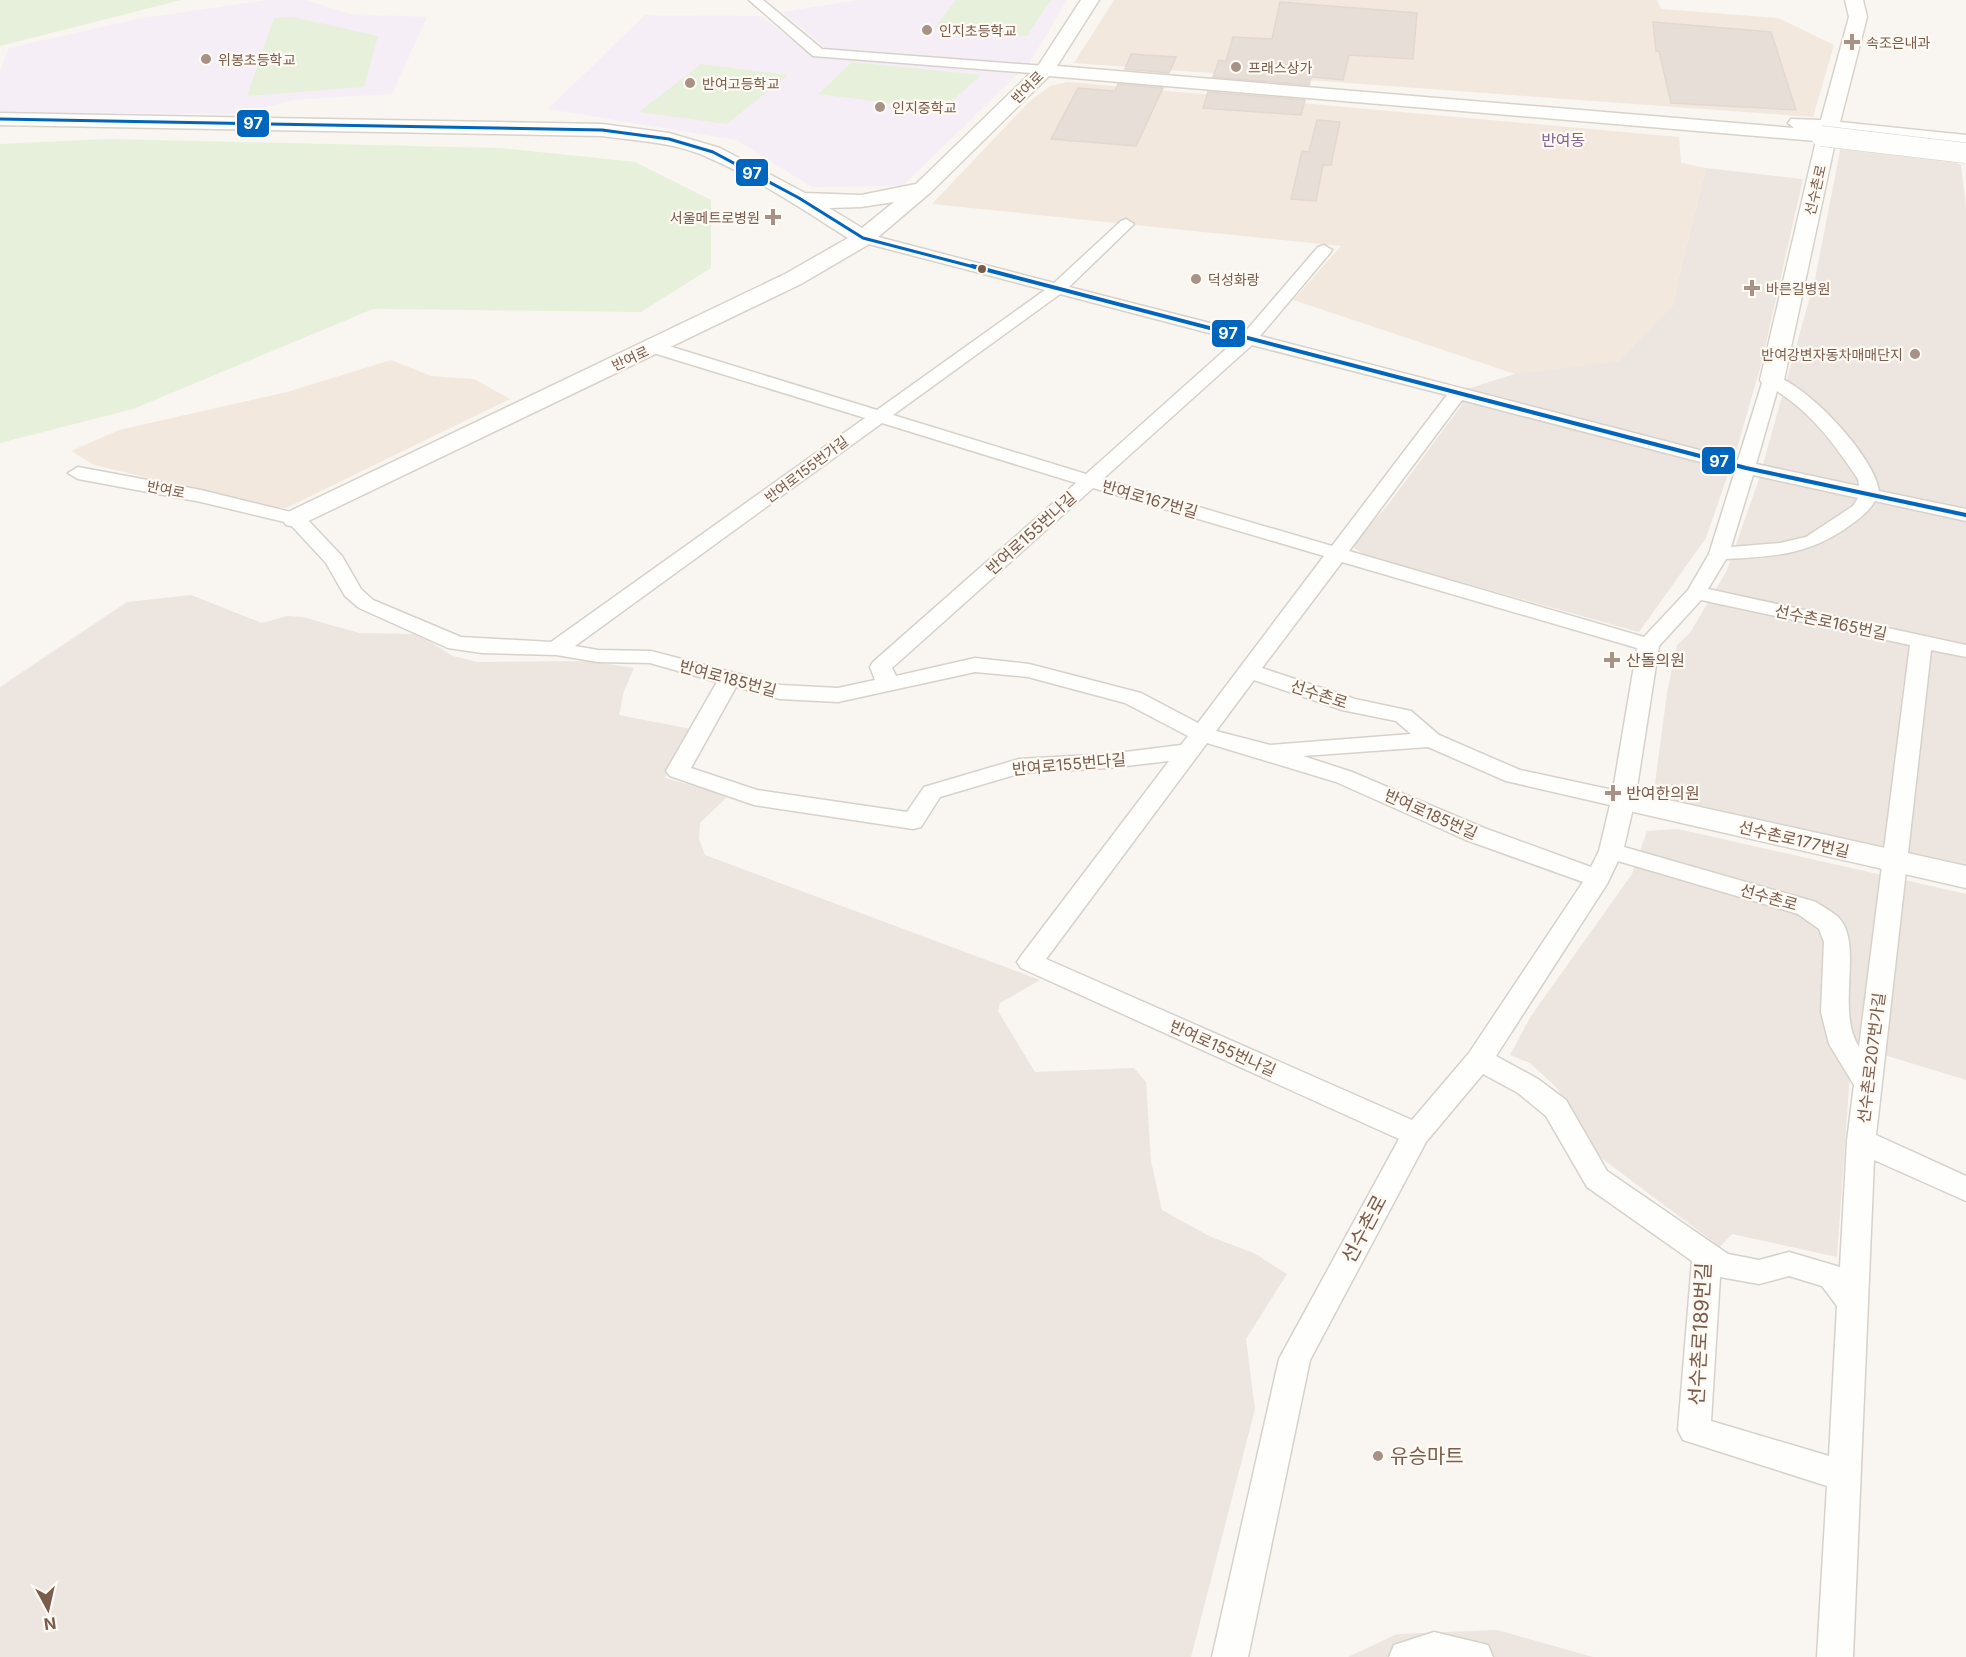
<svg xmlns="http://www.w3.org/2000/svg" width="1966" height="1657" font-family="Inter,'Noto Sans KR',sans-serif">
	<rect width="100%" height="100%" fill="#f9f5f0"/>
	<!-- residential -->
	<path fill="#f2e8de" d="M 1114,0 L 1657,0 L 1661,9 L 1778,18 L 1834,45 L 1813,117 L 1074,63 Z
		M 1068,82 L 1679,137 L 1681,163 L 1706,168 L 1678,280 L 1674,304 L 1620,361 L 1515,374 L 1293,300 L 1341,246 L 932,204 L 1029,102 L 1050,86 Z
		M 391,360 L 431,376 L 474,379 L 510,399 L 286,508 L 270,507 L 94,465 L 71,451 L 119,430 L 287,392 Z"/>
	<!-- industrial -->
	<path fill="#ede5e0" d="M 1841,146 L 1944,156 L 1961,165 L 1966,208 L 1966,867 L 1677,803 L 1655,783 L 1667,693 L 1677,645 L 1690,633 L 1727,570 L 1758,482 L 1815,279 Z
		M 1706,168 L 1803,179 L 1761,365 L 1737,448 L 1706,538 L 1639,632 L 1365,555 L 1351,546 L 1387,506 L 1461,406 L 1467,389 L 1515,374 L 1619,361 L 1674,304 L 1678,280 Z
		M 191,595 L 262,623 L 287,616 L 303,617 L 359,633 L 413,634 L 427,640 L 453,656 L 477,662 L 589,661 L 634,668 L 624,691 L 619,715 L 691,729 L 665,778 L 728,796 L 700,823 L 699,839 L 705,855 L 1040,980 L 1000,1003 L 998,1011 L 1035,1072 L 1134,1068 L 1146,1082 L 1151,1161 L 1162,1210 L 1211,1237 L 1254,1253 L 1287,1274 L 1246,1339 L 1255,1409 L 1191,1657 L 0,1657 L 0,687 L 127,602 Z
		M 1678,829 L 1966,894 L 1966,1080 L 1852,1045 L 1837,1257 L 1732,1234 L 1720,1247 L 1588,1148 L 1558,1089 L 1530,1063 L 1510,1055 L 1531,1016 L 1632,874 L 1647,831 Z
		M 1497,1630 L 1593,1657 L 1348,1657 L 1397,1634 Z"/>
	<!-- education -->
	<path fill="#f6eef6" d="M 266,0 L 306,0 L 350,14 L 427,17 L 392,94 L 293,100 L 237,114 L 0,112 L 0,71 L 9,48 L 137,19 Z
		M 859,0 L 1067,0 L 1029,64 L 827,49 L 782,12 Z
		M 645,15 L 762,16 L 810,55 L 1018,74 L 902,186 L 812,187 L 736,140 L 548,109 Z"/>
	<!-- green -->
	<path fill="#e7f0db" d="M 0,0 L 181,0 L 0,46 Z
		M 956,0 L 1051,0 L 1027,36 L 934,28 Z
		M 293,17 L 378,36 L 364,87 L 247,96 L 274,18 Z
		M 852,62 L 981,75 L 942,110 L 818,94 Z
		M 701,64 L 788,75 L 727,124 L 639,112 Z
		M 108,139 L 501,148 L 635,162 L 711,200 L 711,268 L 641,312 L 373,309 L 133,409 L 0,443 L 0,144 Z"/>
	<!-- building -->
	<path fill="#e6ded7" stroke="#e2d8d2" stroke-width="1.5" d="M 1280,2 L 1417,13 L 1413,59 L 1349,55 L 1343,80 L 1311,77 L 1309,85 L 1213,77 L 1219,60 L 1226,61 L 1233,37 L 1272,39 Z
		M 1653,22 L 1771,32 L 1796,110 L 1671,103 L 1659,51 L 1656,51 Z
		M 1131,54 L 1176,57 L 1169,73 L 1125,69 Z
		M 1118,84 L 1163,88 L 1136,146 L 1051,139 L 1078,88 L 1115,91 Z
		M 1208,92 L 1305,100 L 1301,115 L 1203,108 Z
		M 1317,120 L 1340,122 L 1331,165 L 1323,165 L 1316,201 L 1291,199 L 1302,151 L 1309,152 Z"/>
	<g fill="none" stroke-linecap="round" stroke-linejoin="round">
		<defs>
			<path id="street" d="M 749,0 L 763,0 L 822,49 L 1045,66 L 1052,70 L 1045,74 L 813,56 Z
				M 1126,219 L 1134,224 L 1131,227 L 1069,287 L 1245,332 L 1318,247 L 1324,245 L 1332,250 L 1330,253 L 1260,336 L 1738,460 L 1763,380 L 1772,375 C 1806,383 1875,457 1879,491 L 1966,509 L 1966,521 L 1875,501 C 1867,514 1857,520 1845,529 C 1804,556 1774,556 1726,559 L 1708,589 L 1966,645 L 1966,657 L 1931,650 L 1876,1135 L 1966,1176 L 1966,1201 L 1874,1160 L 1853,1657 L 1817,1657 L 1827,1486 L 1683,1440 L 1678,1430 L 1692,1261 L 1587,1187 L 1546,1116 L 1518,1093 L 1483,1074 L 1426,1142 L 1310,1360 L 1248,1657 L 1212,1657 L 1279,1359 L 1399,1139 L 1021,968 L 1017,962 L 1021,956 L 1169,761 L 1109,768 L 1021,773 L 940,797 L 921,827 L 913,829 L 754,805 L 670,776 L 666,771 L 717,682 L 650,663 L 598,662 L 556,655 L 482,653 L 448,648 L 359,608 L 345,596 L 326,563 L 289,523 L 201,502 L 78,479 L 68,473 L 78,467 L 201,490 L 303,515 L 342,556 L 361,589 L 373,600 L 461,637 L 551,642 L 865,418 L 647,351 L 644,347 L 647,343 L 659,343 L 877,410 L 1045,290 L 857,241 L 855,238 L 857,235 L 863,233 L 1054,283 L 1121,221 ZM 1060,294 L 1236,340 L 1086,474 L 893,415 ZM 1252,345 L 1447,395 L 1332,546 L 1103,479 ZM 1777,391 C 1813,414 1835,445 1858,479 L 1859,486 L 1756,464 ZM 1462,400 L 1735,471 L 1709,554 L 1688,590 L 1644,637 L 1349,551 ZM 882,423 L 1076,483 L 873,662 L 870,667 L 875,680 L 838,688 L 781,685 L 651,651 L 598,650 L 575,646 ZM 1753,475 L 1858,498 L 1853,506 L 1806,537 L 1780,543 L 1731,547 ZM 1093,488 L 1324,556 L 1198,723 L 1141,693 L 1029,664 L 975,658 L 896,676 L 892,668 ZM 1342,562 L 1637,648 L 1613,790 L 1520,770 L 1439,735 L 1411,711 L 1355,699 L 1262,668 ZM 1701,600 L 1910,645 L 1859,1047 C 1835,1009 1864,946 1839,918 C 1833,912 1823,907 1816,902 L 1624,847 L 1635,800 L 1659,646 ZM 975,672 L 1028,677 L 1125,703 L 1188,736 L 1181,745 L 1109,754 L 1019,759 L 924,787 L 907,812 L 757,790 L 691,768 L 736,687 L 780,699 L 838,702 ZM 1254,680 L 1342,710 L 1396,721 L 1411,734 L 1270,745 L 1216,731 ZM 1207,743 L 1336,782 L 1466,840 L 1583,882 L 1469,1053 L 1412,1120 L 1046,959 ZM 1428,747 L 1506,781 L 1610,805 L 1599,851 L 1591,867 L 1484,828 L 1352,772 L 1303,756 ZM 1618,861 L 1798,914 L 1819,929 L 1824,942 L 1821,1012 L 1829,1044 L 1854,1085 L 1847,1141 L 1840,1267 L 1789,1252 L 1759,1260 L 1728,1254 L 1607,1171 L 1566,1100 L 1538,1079 L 1496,1056 L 1607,884 ZM 1789,1276 L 1822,1286 L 1837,1306 L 1829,1456 L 1711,1421 L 1720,1277 L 1759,1284 Z
				M 1434,1632 L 1488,1645 L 1493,1657 L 1389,1657 L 1394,1645 Z"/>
			<path id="secondary" d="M 1081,0 L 1099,0 L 1057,66 L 1794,128 L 1788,123 L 1791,119 L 1821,120 L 1849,17 L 1845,0 L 1863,0 L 1867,17 L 1840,122 L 1966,135 L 1966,147 L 1837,133 L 1784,380 L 1781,385 L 1772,387 L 1763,385 L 1760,380 L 1816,141 L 1049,76 L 931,192 L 871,243 L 801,284 L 296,527 L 286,525 L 282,519 L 286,513 L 785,274 L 848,238 C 802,209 756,178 707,157 C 674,142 637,141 602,136 L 0,125 L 0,113 L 602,124 L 669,133 L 720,148 L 805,193 L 861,195 L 916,184 L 1038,66 ZM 894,202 L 862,228 L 829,208 L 861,207 Z
				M 1623,790 L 1966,866 L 1966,888 L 1612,807 L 1607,800 L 1612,793 Z"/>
		</defs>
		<!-- street casing -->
		<use href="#street" stroke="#d7d1cb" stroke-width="3"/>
		<!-- secondary casing -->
		<use href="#secondary" stroke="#d9d2cb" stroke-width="3"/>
		<!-- street -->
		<use href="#street" fill="#fefefd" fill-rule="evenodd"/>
		<!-- secondary -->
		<use href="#secondary" fill="#fefefd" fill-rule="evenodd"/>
		<defs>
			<path id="secondary-bridge" d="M 1821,136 L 1966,153"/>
		</defs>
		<!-- secondary-bridge casing -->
		<use href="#secondary-bridge" stroke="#d9d2cb" stroke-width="21" stroke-linecap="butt"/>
		<!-- secondary-bridge -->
		<use href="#secondary-bridge" stroke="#fefefd" stroke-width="20"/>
		<defs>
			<path id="bus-1-far1" d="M 0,119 L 602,130 L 669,139 L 713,152 L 799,198 L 863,238 L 978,268"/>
			<path id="bus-1" d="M 972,266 L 1746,468 L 1966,515"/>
		</defs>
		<!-- bus-1-far1 casing -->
		<use href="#bus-1-far1" stroke="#fffaf3" stroke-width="6"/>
		<!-- bus-1 casing -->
		<use href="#bus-1" stroke="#fffaf3" stroke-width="8"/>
		<!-- bus-1-far1 -->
		<use href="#bus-1-far1" stroke="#0065bd" stroke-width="3"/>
		<!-- bus-1 -->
		<use href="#bus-1" stroke="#0065bd" stroke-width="4"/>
	</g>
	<!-- markers -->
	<g fill="#a69286" stroke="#fffaf3" stroke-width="2">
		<circle cx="927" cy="30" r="6"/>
		<path d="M1849 33h6v6h6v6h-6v6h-6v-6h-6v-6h6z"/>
		<circle cx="206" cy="59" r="6"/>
		<circle cx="1236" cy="67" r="6"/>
		<circle cx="690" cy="83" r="6"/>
		<circle cx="880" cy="107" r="6"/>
		<path d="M770 208h6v6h6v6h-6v6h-6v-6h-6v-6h6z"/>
		<circle cx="1196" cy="279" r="6"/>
		<path d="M1749 279h6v6h6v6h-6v6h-6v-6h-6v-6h6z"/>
		<circle cx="1915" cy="354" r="6"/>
		<path d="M1609 651h6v6h6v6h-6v6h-6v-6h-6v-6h6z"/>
		<path d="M1610 784h6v6h6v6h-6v6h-6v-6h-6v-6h6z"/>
		<circle cx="1378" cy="1456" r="6"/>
	</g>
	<circle fill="#7a5c4d" stroke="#fffaf3" stroke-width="2" cx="982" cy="269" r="5"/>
	<g text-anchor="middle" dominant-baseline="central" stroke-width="4.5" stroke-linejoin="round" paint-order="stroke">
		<!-- far-poi labels -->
		<g font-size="14" fill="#7a5c4d" stroke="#fffaf3" text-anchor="start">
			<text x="939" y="30">인지초등학교</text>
			<text x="1866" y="42">속조은내과</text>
			<text x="218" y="59">위봉초등학교</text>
			<text x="1248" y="67">프래스상가</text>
			<text x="702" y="83">반여고등학교</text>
			<text x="892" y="107">인지중학교</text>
			<text x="760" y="217" text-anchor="end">서울메트로병원</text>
			<text x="1208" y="279">덕성화랑</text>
			<text x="1766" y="288">바른길병원</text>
			<text x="1903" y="354" text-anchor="end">반여강변자동차매매단지</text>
		</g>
		<!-- far-street labels -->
		<g font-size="14" fill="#7a5c4d" stroke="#fffaf3">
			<text transform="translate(1027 87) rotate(-45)">반여로</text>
			<text transform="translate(1815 190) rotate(-77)">선수촌로</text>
			<text transform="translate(630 358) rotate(-25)">반여로</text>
			<text transform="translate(806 469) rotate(-37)">반여로155번가길</text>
			<text transform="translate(166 489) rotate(11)">반여로</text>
		</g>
		<!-- far-quarter labels -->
		<g font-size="16" fill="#846695" stroke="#fffaf3">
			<text x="1563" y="140">반여동</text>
		</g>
		<!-- street labels -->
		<g font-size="16" fill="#7a5c4d" stroke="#fffaf3">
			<text transform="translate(1150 499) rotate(16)">반여로167번길</text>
			<text transform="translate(1031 533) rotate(-42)">반여로155번나길</text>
			<text transform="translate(1831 622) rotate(12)">선수촌로165번길</text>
			<text transform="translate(728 678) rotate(15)">반여로185번길</text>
			<text transform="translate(1319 694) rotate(18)">선수촌로</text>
			<text transform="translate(1069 764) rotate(-5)">반여로155번다길</text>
			<text transform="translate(1431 814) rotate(24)">반여로185번길</text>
			<text transform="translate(1794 839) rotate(13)">선수촌로177번길</text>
			<text transform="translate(1769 897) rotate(16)">선수촌로</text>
			<text transform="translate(1223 1048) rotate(24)">반여로155번나길</text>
			<text transform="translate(1871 1058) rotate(-83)">선수촌로207번가길</text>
		</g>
		<!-- poi labels -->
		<g font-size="16" fill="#7a5c4d" stroke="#fffaf3" text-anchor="start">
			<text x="1626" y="660">산돌의원</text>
			<text x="1626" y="793">반여한의원</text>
		</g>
		<!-- near-street labels -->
		<g font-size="20" fill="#7a5c4d" stroke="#fffaf3">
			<text transform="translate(1364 1229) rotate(-62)">선수촌로</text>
			<text transform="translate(1700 1334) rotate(-87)">선수촌로189번길</text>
		</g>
		<!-- near-poi labels -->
		<g font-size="20" fill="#7a5c4d" stroke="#fffaf3" text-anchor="start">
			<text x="1390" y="1456">유승마트</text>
		</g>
	</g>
	<g stroke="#fffaf3" stroke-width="2">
		<rect x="236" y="109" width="34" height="29" rx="6" fill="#0065bd"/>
		<rect x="735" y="158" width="34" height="29" rx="6" fill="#0065bd"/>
		<rect x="1211" y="319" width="35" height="29" rx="6" fill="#0065bd"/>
		<rect x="1701" y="446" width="35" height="29" rx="6" fill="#0065bd"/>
	</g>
	<g font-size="16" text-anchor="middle" font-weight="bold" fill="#fff">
		<text x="253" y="129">97</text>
		<text x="752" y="179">97</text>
		<text x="1228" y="339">97</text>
		<text x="1719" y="467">97</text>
	</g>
	<!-- north arrow -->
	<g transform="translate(48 1609) rotate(172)" stroke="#fffaf3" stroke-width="4.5" paint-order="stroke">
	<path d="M0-4.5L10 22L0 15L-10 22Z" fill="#7a5c4d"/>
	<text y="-9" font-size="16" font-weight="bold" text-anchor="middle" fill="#7a5c4d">N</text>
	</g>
</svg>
